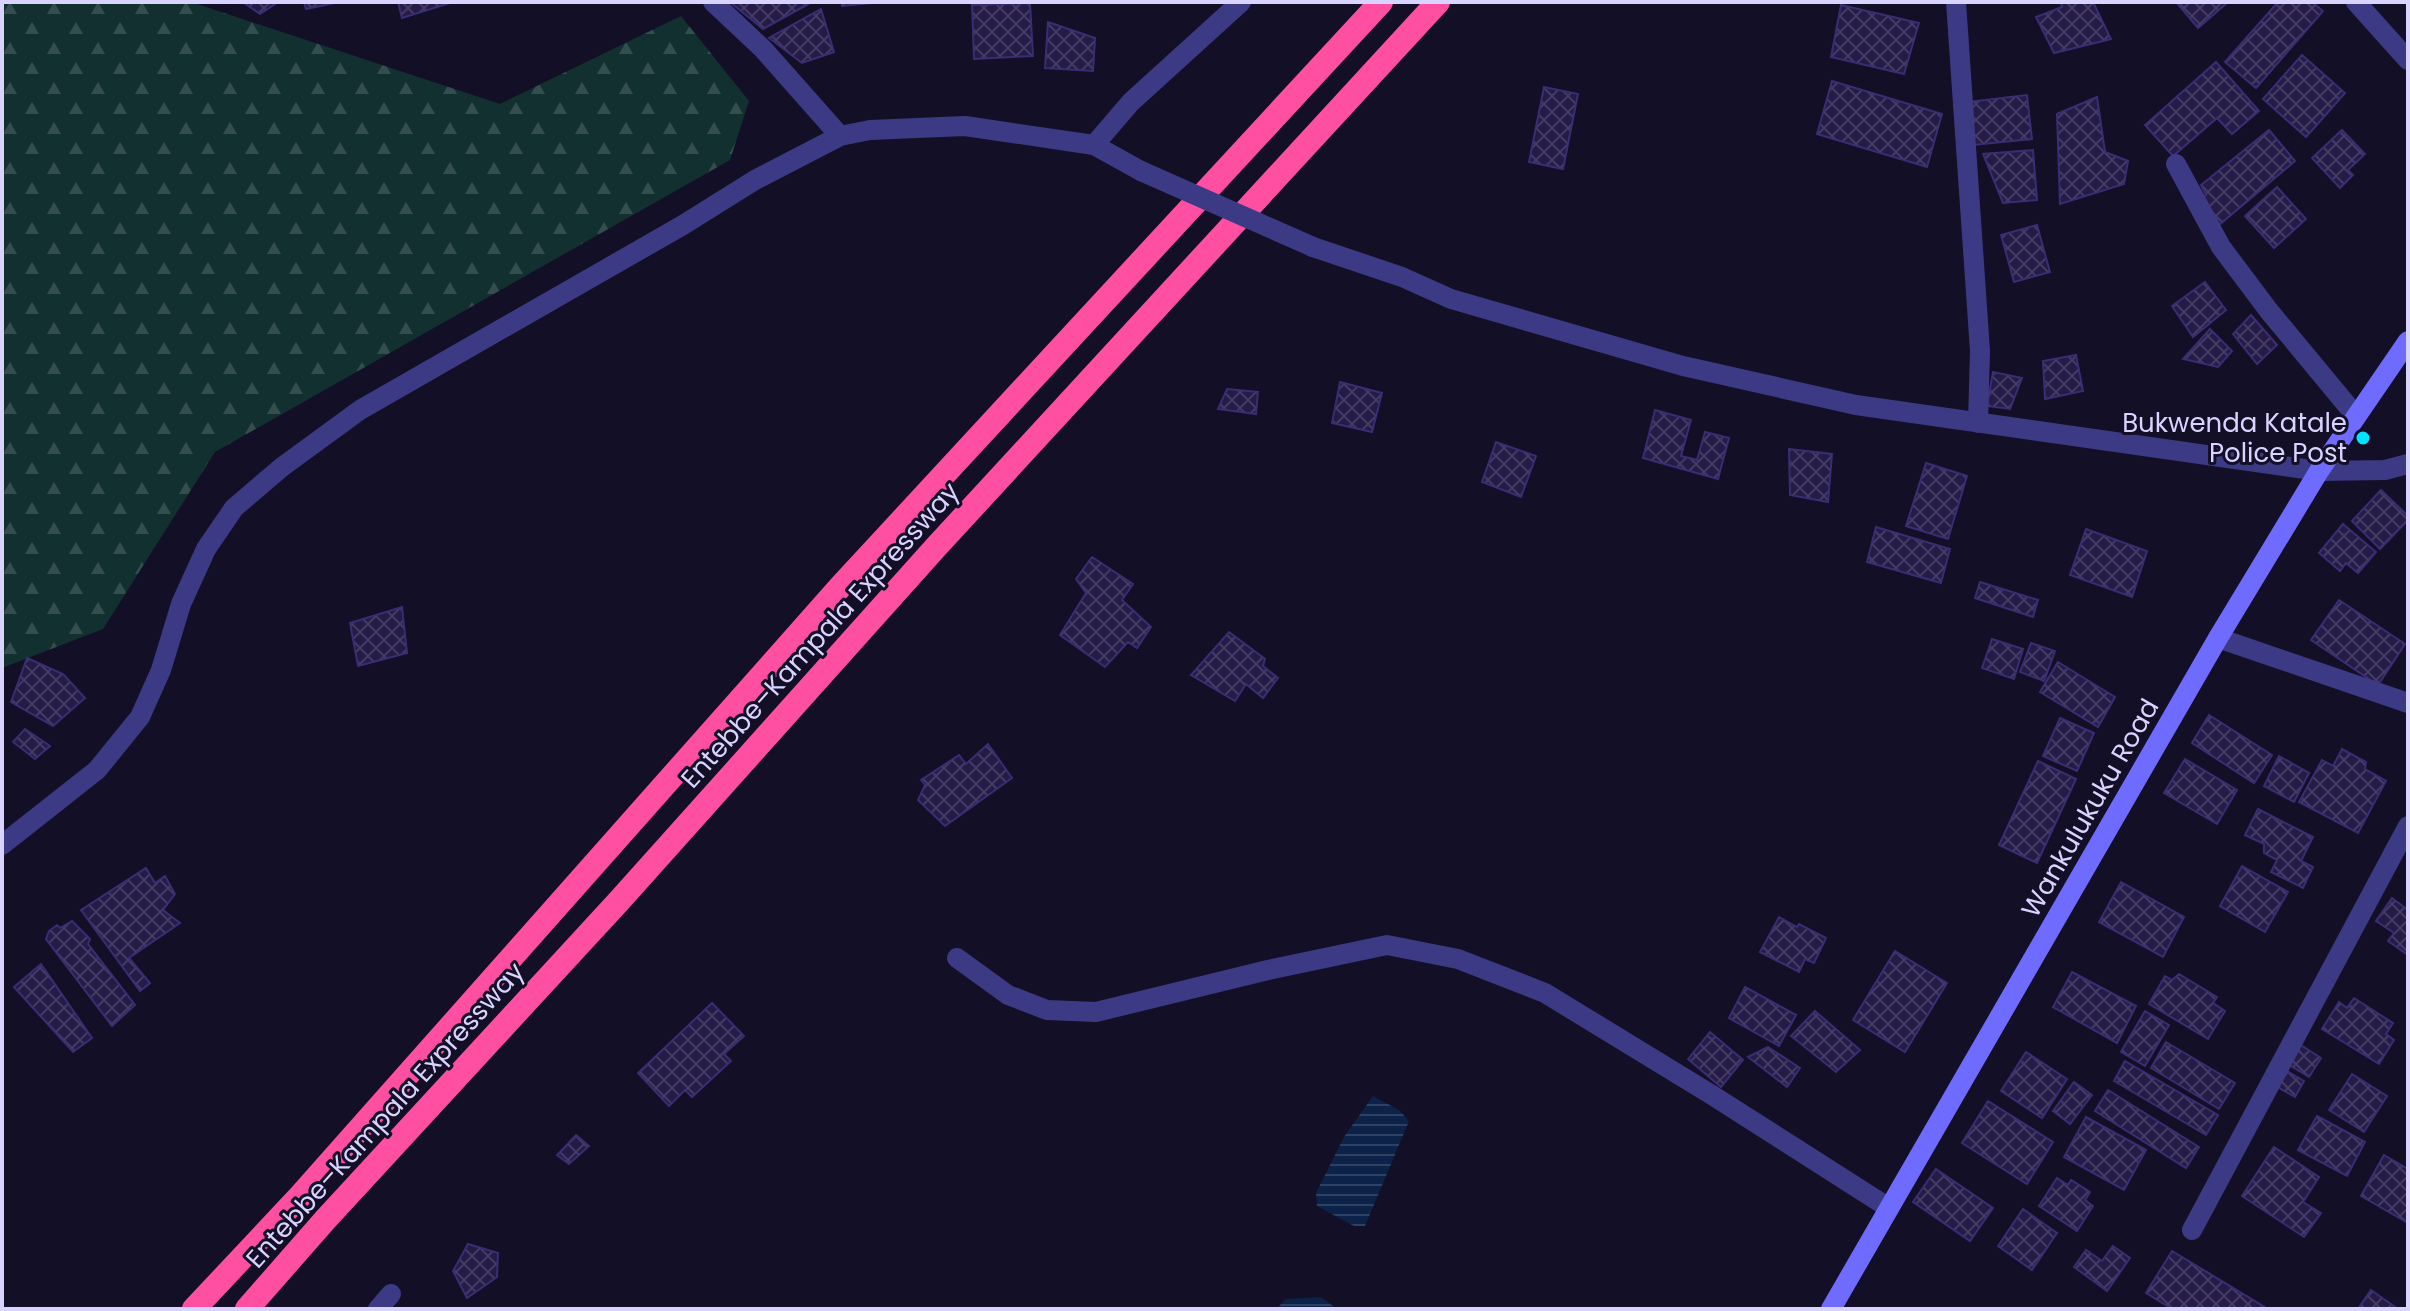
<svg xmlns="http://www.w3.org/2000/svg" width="2410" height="1311" font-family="Poppins,sans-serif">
	<defs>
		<pattern id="forest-firs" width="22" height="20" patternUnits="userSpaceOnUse" patternTransform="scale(2)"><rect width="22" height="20" fill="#12302f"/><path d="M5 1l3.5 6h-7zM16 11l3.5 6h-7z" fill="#344d4e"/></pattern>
		<pattern id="water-rules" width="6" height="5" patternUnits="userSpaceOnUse" patternTransform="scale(2)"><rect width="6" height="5" fill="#0c2248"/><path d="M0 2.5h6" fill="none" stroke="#2f4163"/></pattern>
		<pattern id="building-cross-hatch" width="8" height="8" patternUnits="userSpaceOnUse" patternTransform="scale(2)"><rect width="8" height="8" fill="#241b47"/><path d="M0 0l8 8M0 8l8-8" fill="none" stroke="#433b63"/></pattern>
	</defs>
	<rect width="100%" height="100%" fill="#130f26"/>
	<!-- forest -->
	<path fill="url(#forest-firs)" d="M 2,2 L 191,2 L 500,104 L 681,16 L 749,101 L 730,160 L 215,452 L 103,629 L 2,668 Z"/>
	<!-- water -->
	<path fill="url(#water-rules)" d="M 1373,1096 L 1399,1110 L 1409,1121 L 1365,1226 L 1354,1226 L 1317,1206 L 1316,1193 L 1344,1137 Z
		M 1321,1297 L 1337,1309 L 1276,1309 L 1286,1299 Z"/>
	<!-- building -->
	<path fill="url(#building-cross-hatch)" stroke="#3b2d73" stroke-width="2" d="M 243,2 L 278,2 L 260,14 Z
		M 304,2 L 339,2 L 306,9 Z
		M 398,2 L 453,2 L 402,18 Z
		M 730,2 L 812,2 L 763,29 Z
		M 842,2 L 883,2 L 842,6 Z
		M 2061,2 L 2093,2 L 2111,39 L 2054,53 L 2036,17 L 2062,7 Z
		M 2176,2 L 2228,2 L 2198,28 Z
		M 2278,2 L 2312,2 L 2323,11 L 2256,88 L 2225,62 Z
		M 1030,3 L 1033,56 L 974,59 L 972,5 Z
		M 1841,5 L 1919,23 L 1904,74 L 1831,57 Z
		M 821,9 L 834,52 L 802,63 L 769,38 Z
		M 1048,22 L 1095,38 L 1093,71 L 1045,68 Z
		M 2302,55 L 2345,93 L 2306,137 L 2263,99 Z
		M 2216,62 L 2259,111 L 2232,134 L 2217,118 L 2173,156 L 2145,125 Z
		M 1832,81 L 1942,114 L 1927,167 L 1817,134 Z
		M 1544,87 L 1578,94 L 1563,169 L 1529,162 Z
		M 2027,95 L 2032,139 L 1973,145 L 1967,102 Z
		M 2097,97 L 2105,152 L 2128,161 L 2124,184 L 2060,204 L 2057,114 Z
		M 2269,130 L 2295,161 L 2219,225 L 2200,202 L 2206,195 L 2201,185 Z
		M 2342,130 L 2365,154 L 2348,170 L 2353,175 L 2340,188 L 2312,158 Z
		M 2033,150 L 2037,200 L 2003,203 L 1983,154 Z
		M 2277,187 L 2306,219 L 2274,248 L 2245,216 Z
		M 2037,225 L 2050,272 L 2014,282 L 2001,235 Z
		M 2205,282 L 2226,310 L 2193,337 L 2172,306 Z
		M 2251,315 L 2277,345 L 2257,364 L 2233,334 Z
		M 2210,329 L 2232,351 L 2218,367 L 2183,359 Z
		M 2076,355 L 2083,391 L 2045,399 L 2043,361 Z
		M 1993,372 L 2022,378 L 2010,409 L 1987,406 Z
		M 1340,382 L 1382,393 L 1372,432 L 1332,423 Z
		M 1227,389 L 1258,392 L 1256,414 L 1218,409 Z
		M 1655,410 L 1691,420 L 1681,456 L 1697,460 L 1705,432 L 1729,438 L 1718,479 L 1643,458 Z
		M 1496,442 L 1536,456 L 1521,497 L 1482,482 Z
		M 1789,449 L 1832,454 L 1828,502 L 1790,495 Z
		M 1926,463 L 1967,476 L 1948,539 L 1906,526 Z
		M 2381,490 L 2408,516 L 2408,520 L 2380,549 L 2352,521 Z
		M 2343,524 L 2376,552 L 2358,573 L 2346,563 L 2340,571 L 2319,553 Z
		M 1876,527 L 1950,549 L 1941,583 L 1867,562 Z
		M 2086,529 L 2147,551 L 2132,597 L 2070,575 Z
		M 1092,557 L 1133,584 L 1122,600 L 1151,627 L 1137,648 L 1128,642 L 1105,667 L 1060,635 L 1086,593 L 1076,579 Z
		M 1980,582 L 2038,600 L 2033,617 L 1975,598 Z
		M 2339,600 L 2405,644 L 2378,685 L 2311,640 Z
		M 402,607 L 407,653 L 358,666 L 350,623 Z
		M 1229,632 L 1265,659 L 1263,666 L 1278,678 L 1263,698 L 1246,684 L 1235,701 L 1191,675 Z
		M 1992,639 L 2023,649 L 2014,679 L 1982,668 Z
		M 2031,643 L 2055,651 L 2044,681 L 2020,672 Z
		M 27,658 L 63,674 L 85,698 L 53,726 L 11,702 Z
		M 2058,662 L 2115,697 L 2098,727 L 2040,692 Z
		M 2209,715 L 2272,755 L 2254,783 L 2192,743 Z
		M 2060,718 L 2094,733 L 2077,771 L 2043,756 Z
		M 25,729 L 50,746 L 35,759 L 13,742 Z
		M 988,744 L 1012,778 L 945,826 L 918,800 L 925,785 L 921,780 L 959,755 L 966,764 Z
		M 2342,749 L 2366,762 L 2365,769 L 2386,781 L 2358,833 L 2299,802 L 2322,760 L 2333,766 Z
		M 2279,756 L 2309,773 L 2294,802 L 2264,786 Z
		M 2185,759 L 2237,790 L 2217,824 L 2164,793 Z
		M 2038,761 L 2076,779 L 2037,863 L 1999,845 Z
		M 2258,809 L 2313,837 L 2301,861 L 2313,867 L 2303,888 L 2271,872 L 2277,860 L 2264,853 L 2264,844 L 2245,835 Z
		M 2242,866 L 2288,892 L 2265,932 L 2220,906 Z
		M 146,868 L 155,883 L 165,876 L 175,894 L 163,910 L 180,923 L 129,958 L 150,983 L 140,991 L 81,910 Z
		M 2121,882 L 2184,917 L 2163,957 L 2099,922 Z
		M 2392,898 L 2408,910 L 2408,955 L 2388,941 L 2394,933 L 2376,921 Z
		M 1779,917 L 1797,927 L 1799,924 L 1826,938 L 1814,963 L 1805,959 L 1799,972 L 1760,952 Z
		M 72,921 L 90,939 L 88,944 L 135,1005 L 112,1026 L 46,939 L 49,931 L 57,925 L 60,928 Z
		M 1895,951 L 1947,983 L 1905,1052 L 1853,1020 Z
		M 41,964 L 92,1038 L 73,1052 L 14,987 Z
		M 2072,972 L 2136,1006 L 2117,1043 L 2053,1007 Z
		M 2179,974 L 2217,997 L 2213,1003 L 2225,1011 L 2208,1039 L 2149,1004 L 2165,976 L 2172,980 Z
		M 1745,987 L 1796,1015 L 1779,1046 L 1729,1018 Z
		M 2354,998 L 2393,1023 L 2386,1034 L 2394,1040 L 2379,1064 L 2322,1029 L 2339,1002 L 2347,1008 Z
		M 712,1003 L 744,1036 L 724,1054 L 731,1061 L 692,1097 L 685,1090 L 669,1106 L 638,1073 Z
		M 1815,1011 L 1860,1050 L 1836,1072 L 1791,1036 Z
		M 2145,1011 L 2169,1025 L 2145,1066 L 2121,1052 Z
		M 1710,1032 L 1743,1060 L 1721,1087 L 1688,1059 Z
		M 2293,1040 L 2321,1058 L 2309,1077 L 2281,1060 Z
		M 2166,1042 L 2235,1083 L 2219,1109 L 2151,1068 Z
		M 1768,1047 L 1800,1068 L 1787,1087 L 1748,1057 Z
		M 2026,1052 L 2067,1079 L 2042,1118 L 2001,1091 Z
		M 2125,1061 L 2218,1115 L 2206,1135 L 2114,1081 Z
		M 2282,1068 L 2304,1081 L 2295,1097 L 2272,1084 Z
		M 2352,1074 L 2387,1096 L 2364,1132 L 2329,1110 Z
		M 2074,1082 L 2092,1095 L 2070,1124 L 2053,1111 Z
		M 2108,1090 L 2199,1147 L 2186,1168 L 2095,1111 Z
		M 1988,1101 L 2053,1142 L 2027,1184 L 1962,1143 Z
		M 2317,1116 L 2365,1142 L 2347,1176 L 2298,1150 Z
		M 2086,1117 L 2146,1150 L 2124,1190 L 2064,1157 Z
		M 576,1135 L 589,1146 L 569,1164 L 557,1155 Z
		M 2274,1147 L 2319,1177 L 2303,1202 L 2321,1213 L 2304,1237 L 2242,1196 Z
		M 2384,1155 L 2408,1169 L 2408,1223 L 2361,1196 Z
		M 1936,1169 L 1993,1208 L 1970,1241 L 1913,1202 Z
		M 2057,1178 L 2068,1185 L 2071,1180 L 2090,1192 L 2085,1200 L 2093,1206 L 2077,1231 L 2039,1206 Z
		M 2023,1209 L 2057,1233 L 2032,1270 L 1998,1246 Z
		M 468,1244 L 498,1253 L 497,1277 L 467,1298 L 453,1271 Z
		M 2113,1246 L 2130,1258 L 2107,1291 L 2074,1267 L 2086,1250 L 2102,1261 Z
		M 2172,1251 L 2268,1309 L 2172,1309 L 2146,1293 Z
		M 2371,1290 L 2398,1309 L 2358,1309 Z"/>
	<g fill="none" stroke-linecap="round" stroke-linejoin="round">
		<!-- street -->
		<path stroke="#3d3a85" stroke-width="20" d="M 713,2 L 763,49 L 840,136
			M 1956,2 L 1980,351 L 1978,423
			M 2356,2 L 2408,60
			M 1094,145 L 1141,171
			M 2176,164 L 2221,247 L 2269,311 L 2356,416
			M 1313,247 L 1402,277 L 1451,299 L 1683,366 L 1856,405 L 2319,471 L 2385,470 L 2408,464
			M 2218,638 L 2408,703
			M 2,845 L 97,770 L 140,717 L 161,670 L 181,604 L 206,549 L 234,508 L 282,467 L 360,410 L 683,225 L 755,180 L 840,136 L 870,130 L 965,126 L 1094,145 L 1131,102 L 1241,2
			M 957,958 L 1008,995 L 1047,1010 L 1096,1012 L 1268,970 L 1387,945 L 1458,959 L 1545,993 L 1712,1095 L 1889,1208
			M 2192,1230 L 2408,826
			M 378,1309 L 391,1294"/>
		<!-- secondary -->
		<path stroke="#6f6bff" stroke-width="20" d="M 1831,1309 L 2218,638 L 2319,471 L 2408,341"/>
		<!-- highway -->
		<path stroke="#ff4fa3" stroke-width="24" d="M 194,1309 L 301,1195 L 840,587 L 1381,2
			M 247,1309 L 325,1220 L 619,901 L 936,547 L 1438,2"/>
		<!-- street-bridge -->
		<path stroke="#3d3a85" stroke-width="20" d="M 1141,171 L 1313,247"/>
	</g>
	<!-- markers -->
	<circle fill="#00e5ff" stroke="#130f26" stroke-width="3" cx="2363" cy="438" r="8"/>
	<g text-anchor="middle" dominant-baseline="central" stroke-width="6" stroke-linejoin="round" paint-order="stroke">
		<!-- poi labels -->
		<g font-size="26" fill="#d9d4ff" stroke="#130f26" text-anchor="end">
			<text x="2347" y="423">Bukwenda Katale<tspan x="2347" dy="30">Police Post</tspan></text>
		</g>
		<!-- street labels -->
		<g font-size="26" fill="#d9d4ff" stroke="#130f26">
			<text transform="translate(820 635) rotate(-48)">Entebbe–Kampala Expressway</text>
			<text transform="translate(2090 808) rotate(-60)">Wankulukuku Road</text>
			<text transform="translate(385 1115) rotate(-48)">Entebbe–Kampala Expressway</text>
		</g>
	</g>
	<!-- border -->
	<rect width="2410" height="1311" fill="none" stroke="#d9d4ff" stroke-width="8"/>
</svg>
